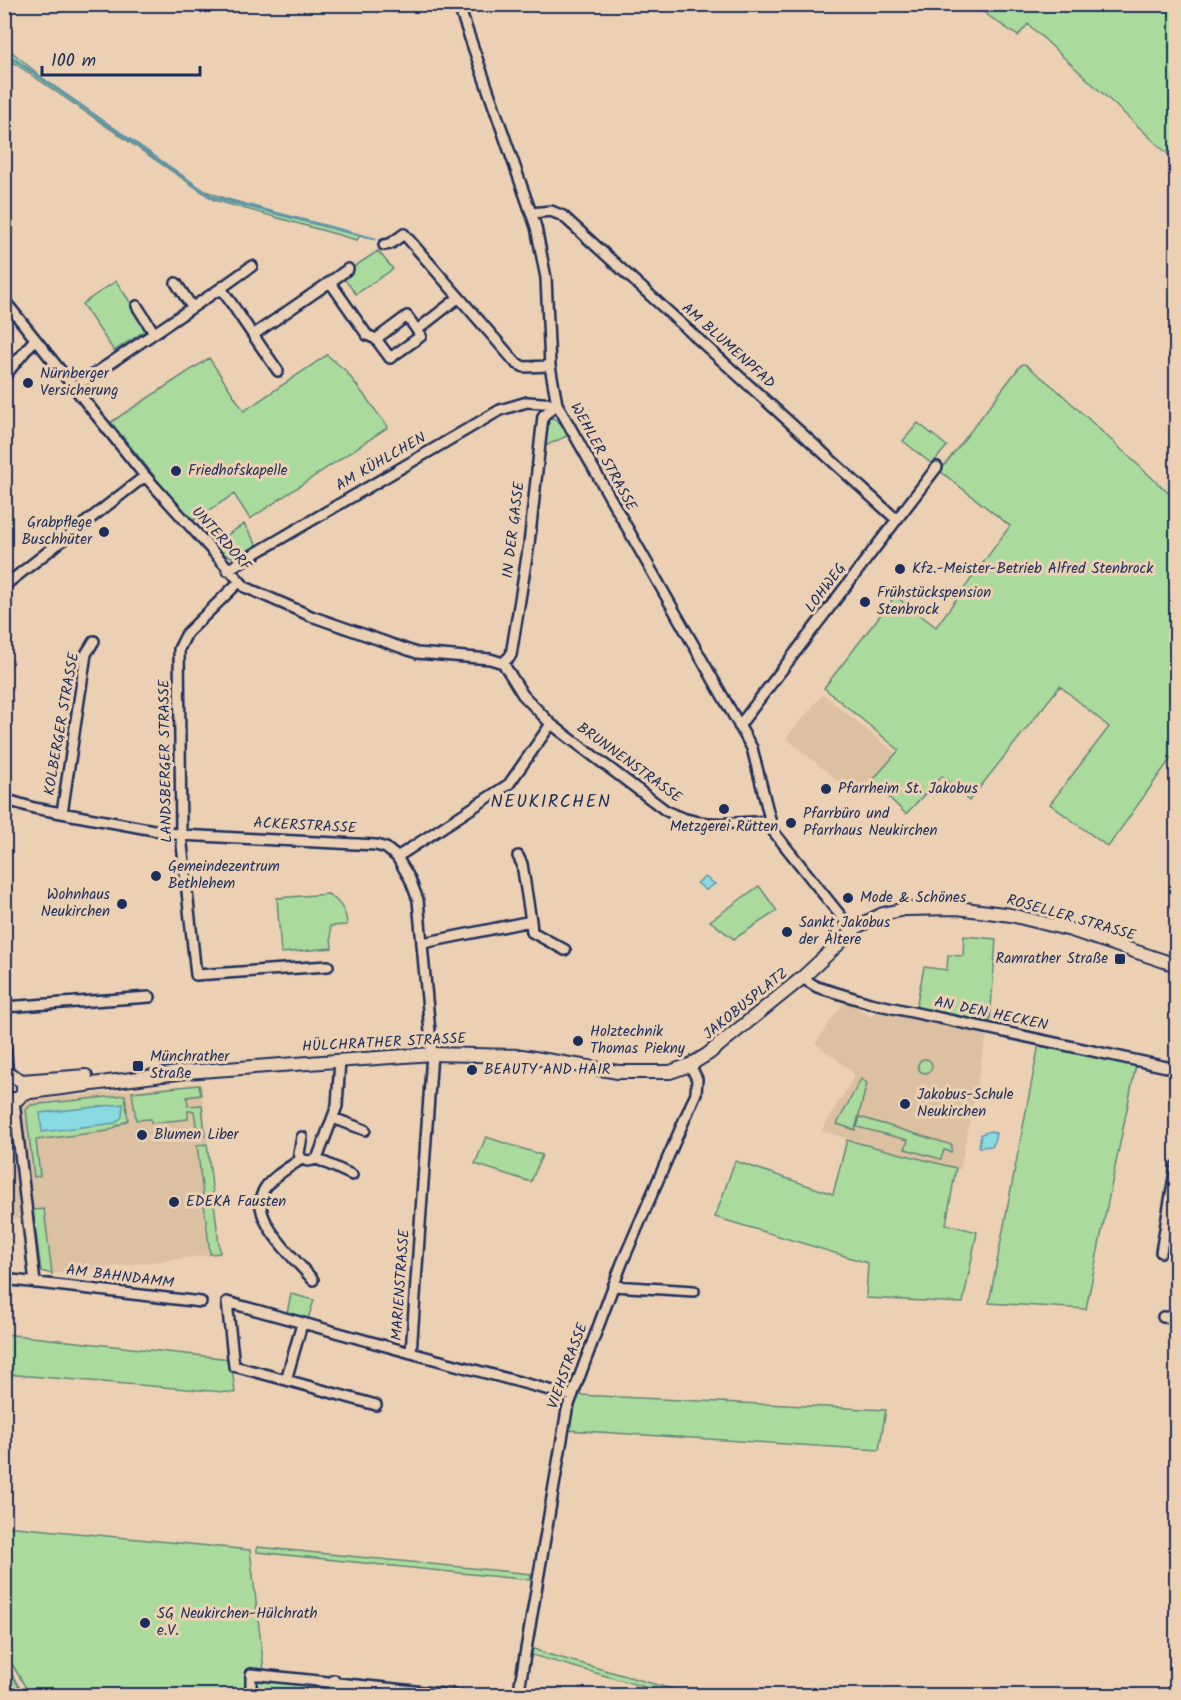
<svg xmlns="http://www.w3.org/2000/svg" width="1181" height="1700" font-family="Kalam,sans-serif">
	<rect width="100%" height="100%" fill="#ecd0b3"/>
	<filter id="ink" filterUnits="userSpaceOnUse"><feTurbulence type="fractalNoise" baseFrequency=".0167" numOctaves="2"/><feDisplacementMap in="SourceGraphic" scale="12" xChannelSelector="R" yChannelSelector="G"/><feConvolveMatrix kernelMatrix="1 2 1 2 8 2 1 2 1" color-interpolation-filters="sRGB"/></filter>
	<g filter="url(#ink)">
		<!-- built -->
		<path fill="#dcc0a2" d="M 823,694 L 896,754 L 858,798 L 786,738 Z
			M 846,1000 L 871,1017 L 877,1009 L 987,1034 L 960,1170 L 821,1131 L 854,1077 L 853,1072 L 815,1043 Z
			M 201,1083 L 220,1254 L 52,1274 L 45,1215 L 5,1220 L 4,1103 Z"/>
		<!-- green -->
		<path fill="#aadb9c" stroke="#62857d" stroke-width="1.5" d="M 973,5 L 1176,5 L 1176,153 L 1172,158 L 1028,24 L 1018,36 Z
			M 11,51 L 45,80 L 205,191 L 227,199 L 360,235 L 357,240 L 214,200 L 7,58 L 5,55 Z
			M 378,251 L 393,269 L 356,294 L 341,275 Z
			M 116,281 L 148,329 L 114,351 L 82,304 Z
			M 327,355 L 346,371 L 388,427 L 250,519 L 234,494 L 191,522 L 111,422 L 209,358 L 244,411 Z
			M 1025,364 L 1056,389 L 1176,500 L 1176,751 L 1108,847 L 1050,804 L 1109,727 L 1060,686 L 969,801 L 942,776 L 906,814 L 872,781 L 899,750 L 824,688 L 895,596 L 936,627 L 1010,526 L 940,471 L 1021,365 Z
			M 553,418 L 561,424 L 567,436 L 541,448 L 546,420 Z
			M 918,423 L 947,446 L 932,464 L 903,441 Z
			M 244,524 L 257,545 C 236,558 232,564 213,544 Z
			M 759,886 L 777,911 L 734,939 L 710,921 Z
			M 328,894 C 339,901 347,912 347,925 L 330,926 L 332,948 L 281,953 L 277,898 Z
			M 964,936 L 996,939 L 990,1022 L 916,1007 L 924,967 L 947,970 L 948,955 L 963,956 Z
			M 1039,1044 L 1136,1065 L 1086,1309 L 989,1303 Z
			M918 1066a7 7 0 1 1 14 0a7 7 0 1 1-14 0Z
			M 861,1079 L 867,1083 L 855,1130 L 837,1124 Z
			M 199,1085 L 201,1095 L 187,1097 L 188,1106 L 202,1105 L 205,1136 L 198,1137 L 194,1111 L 188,1111 L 188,1119 L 151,1123 L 151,1119 L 136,1120 L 132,1092 Z
			M 125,1095 L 128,1120 L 108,1131 L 36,1140 L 40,1176 L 34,1177 L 26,1110 L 31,1105 Z
			M 860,1117 L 952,1145 L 951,1152 L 944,1150 L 941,1159 L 905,1149 L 908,1140 L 857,1127 Z
			M 486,1137 L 542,1155 L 531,1182 L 475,1164 Z
			M 847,1140 L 956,1168 L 946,1224 L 977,1232 L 963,1303 L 866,1298 L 868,1263 L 715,1217 L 735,1161 L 833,1194 Z
			M 207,1144 L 220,1253 L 210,1254 L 197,1145 Z
			M 44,1209 L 52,1273 L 52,1274 L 41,1271 L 33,1210 Z
			M 291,1294 L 314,1300 L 308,1319 L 287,1313 Z
			M 4,1334 L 231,1359 L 235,1393 L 5,1374 Z
			M 578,1395 L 886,1410 L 879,1450 L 567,1430 Z
			M 5,1526 L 250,1550 L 264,1670 L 495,1695 L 30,1695 L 5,1652 Z
			M 257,1547 L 531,1574 L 530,1580 L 257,1552 Z
			M 532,1648 L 544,1653 L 693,1695 L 673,1695 L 532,1655 Z
			M 4,1662 L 24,1695 L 5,1695 Z"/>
		<!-- water -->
		<path fill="#89dae1" stroke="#5d96ad" stroke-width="1.5" d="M 705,877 L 715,884 L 706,890 L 697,883 Z
			M 123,1104 L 122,1117 L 115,1123 L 42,1132 L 40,1113 Z
			M 991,1131 L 996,1133 L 993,1146 L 979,1147 L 981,1134 Z"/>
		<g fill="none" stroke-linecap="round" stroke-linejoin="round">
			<!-- stream -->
			<path stroke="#5d96ad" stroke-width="3" d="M 5,53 L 212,197 L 375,239"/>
			<defs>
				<path id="minor" d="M 458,4 L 536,227 L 546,278 L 550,366 L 557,404 L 752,748 L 773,831 L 852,930
					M 532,213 L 551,211 L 563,216 L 897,520
					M 384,245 L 390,244 L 404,234 L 516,363 L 524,367 L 550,366
					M 330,282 L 348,269
					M 176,283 L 192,307
					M 221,288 L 252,266
					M 4,300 L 145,476 L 245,587 L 311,616 L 417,653 L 490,659 L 503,663
					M 137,306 L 154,333
					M 417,330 L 458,298
					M 253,335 L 278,371
					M 4,377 L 35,339
					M 75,387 L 221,288 L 253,335 L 330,282 L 367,335 L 376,339 L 390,358 L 421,336 L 407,316 L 376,339
					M 227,570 L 500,410 L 527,402 L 557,404
					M 239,582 L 187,633 L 179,649 L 181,835 L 196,975 L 328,966
					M 4,586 L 145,476
					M 503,663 L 523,695 L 551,724 L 665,810 C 697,829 733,823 769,821
					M 503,663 L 511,655 L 529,544 L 543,416 L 557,404
					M 739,726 L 937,467
					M 4,799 L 34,808 L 181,835 L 376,845 L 386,848 L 397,857 L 509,784 L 551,724
					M 62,813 L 86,654 L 94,641
					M 518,856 L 522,864 L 531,921
					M 397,857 L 410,879 L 418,900 L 432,1054 L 411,1353 L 572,1396
					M 423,943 L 531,921 L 532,932 L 565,950
					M 802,978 L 817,987 L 870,1003 L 1176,1069
					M 4,1007 L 150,997
					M 4,1030 L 8,1076
					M 14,1101 L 35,1283
					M 333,1118 L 365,1130
					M 302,1137 L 299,1153 L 301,1159 L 308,1161 L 317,1159 L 352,1175
					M 301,1159 C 290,1167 273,1176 265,1188 C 246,1217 295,1258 313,1280
					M 317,1159 L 337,1106 L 340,1060
					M 1161,1252 L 1176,1166
					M 4,1279 L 201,1302
					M 613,1286 L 694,1291
					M 1163,1317 L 1176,1318
					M 302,1324 L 286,1380 L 376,1405
					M 286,1380 L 234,1366 L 227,1302 L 411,1353
					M 251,1687 L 251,1674 L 463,1696
					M 332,1696 L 334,1680
					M 518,1696 L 567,1410 L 622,1263 L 696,1093 L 697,1079 L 690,1065"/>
				<path id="tertiary" d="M 4,1078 L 13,1076 L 22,1081 L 86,1076
					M 23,1093 L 186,1072 L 432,1054 L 522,1056 L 618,1072 L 670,1072 L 690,1065 L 708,1054 L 802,978 L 858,926 L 883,914 L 905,909 L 957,908 L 1011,915 L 1071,930 L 1176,965
					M 4,1099 L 18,1099 L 23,1093 L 23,1085"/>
			</defs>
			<!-- minor casing -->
			<use href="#minor" stroke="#1b2f5e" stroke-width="14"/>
			<!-- tertiary casing -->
			<use href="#tertiary" stroke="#1b2f5e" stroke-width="16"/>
			<!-- minor -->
			<use href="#minor" stroke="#ecd0b3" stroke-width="9"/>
			<!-- tertiary -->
			<use href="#tertiary" stroke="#ecd0b3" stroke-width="12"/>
		</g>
	</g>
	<!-- markers -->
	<g fill="#1b2f5e" stroke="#ecd0b3" stroke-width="2">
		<circle cx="28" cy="383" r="6"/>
		<circle cx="176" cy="471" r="6"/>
		<circle cx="104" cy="532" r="6"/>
		<circle cx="900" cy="569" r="6"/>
		<circle cx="865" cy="602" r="6"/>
		<circle cx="826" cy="789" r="6"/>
		<circle cx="724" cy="809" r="6"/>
		<circle cx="791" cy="823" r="6"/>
		<circle cx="156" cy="876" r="6"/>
		<circle cx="848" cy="898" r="6"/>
		<circle cx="122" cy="904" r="6"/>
		<circle cx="787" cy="932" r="6"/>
		<rect x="1114" y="953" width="12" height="12" rx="3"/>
		<circle cx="578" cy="1041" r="6"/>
		<rect x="132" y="1060" width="12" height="12" rx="3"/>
		<circle cx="472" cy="1070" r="6"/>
		<circle cx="905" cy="1104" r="6"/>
		<circle cx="142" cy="1135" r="6"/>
		<circle cx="174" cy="1202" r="6"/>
		<circle cx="145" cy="1623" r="6"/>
	</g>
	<g text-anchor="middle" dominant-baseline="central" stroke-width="6" stroke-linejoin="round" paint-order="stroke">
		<!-- street labels -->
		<g font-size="15" fill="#1b2f5e" stroke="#ecd0b3">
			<text transform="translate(728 346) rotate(42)">AM BLUMENPFAD</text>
			<text transform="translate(603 457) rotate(61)">WEHLER STRASSE</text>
			<text transform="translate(381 462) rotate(-30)">AM KÜHLCHEN</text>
			<text transform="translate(514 530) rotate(-83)">IN DER GASSE</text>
			<text transform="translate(221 539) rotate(48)">UNTERDORF</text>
			<text transform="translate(826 588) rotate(-53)">LOHWEG</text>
			<text transform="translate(62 724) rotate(-80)">KOLBERGER STRASSE</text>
			<text transform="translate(166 761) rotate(-91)">LANDSBERGER STRASSE</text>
			<text transform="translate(629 763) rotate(36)">BRUNNENSTRASSE</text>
			<text transform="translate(305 826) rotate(3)">ACKERSTRASSE</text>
			<text transform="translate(1071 918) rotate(16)">ROSELLER STRASSE</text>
			<text transform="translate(746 1004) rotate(-39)">JAKOBUSPLATZ</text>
			<text transform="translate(991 1014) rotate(12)">AN DEN HECKEN</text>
			<text transform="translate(384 1043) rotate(-3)">HÜLCHRATHER STRASSE</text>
			<text transform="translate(120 1277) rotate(7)">AM BAHNDAMM</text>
			<text transform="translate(401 1285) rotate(-86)">MARIENSTRASSE</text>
			<text transform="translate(568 1366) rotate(-70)">VIEHSTRASSE</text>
		</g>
		<!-- poi labels -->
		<g font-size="15" fill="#1b2f5e" stroke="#ecd0b3" text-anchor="start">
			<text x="40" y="374">Nürnberger<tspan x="40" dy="17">Versicherung</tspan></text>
			<text x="188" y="471">Friedhofskapelle</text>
			<text x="92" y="523" text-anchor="end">Grabpflege<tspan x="92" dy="17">Buschhüter</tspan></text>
			<text x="912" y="569">Kfz.-Meister-Betrieb Alfred Stenbrock</text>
			<text x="877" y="593">Frühstückspension<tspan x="877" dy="17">Stenbrock</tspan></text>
			<text x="838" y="789">Pfarrheim St. Jakobus</text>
			<text x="803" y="814">Pfarrbüro und<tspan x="803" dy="17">Pfarrhaus Neukirchen</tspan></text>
			<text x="724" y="827" text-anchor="middle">Metzgerei Rütten</text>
			<text x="168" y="867">Gemeindezentrum<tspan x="168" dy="17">Bethlehem</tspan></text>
			<text x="110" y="895" text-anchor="end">Wohnhaus<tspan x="110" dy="17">Neukirchen</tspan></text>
			<text x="860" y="898">Mode &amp; Schönes</text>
			<text x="799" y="923">Sankt Jakobus<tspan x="799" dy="17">der Ältere</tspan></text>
			<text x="1108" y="959" text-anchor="end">Ramrather Straße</text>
			<text x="590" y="1032">Holztechnik<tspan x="590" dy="17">Thomas Piekny</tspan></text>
			<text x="150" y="1057">Münchrather<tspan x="150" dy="17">Straße</tspan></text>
			<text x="484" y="1070">BEAUTY AND HAIR</text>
			<text x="917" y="1095">Jakobus-Schule<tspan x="917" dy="17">Neukirchen</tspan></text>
			<text x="154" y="1135">Blumen Liber</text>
			<text x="186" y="1202">EDEKA Fausten</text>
			<text x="157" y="1614">SG Neukirchen-Hülchrath<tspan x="157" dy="17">e.V.</tspan></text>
		</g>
		<!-- quarter labels -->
		<g font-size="18" letter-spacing="1.5" fill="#1b2f5e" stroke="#ecd0b3">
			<text x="551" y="802">NEUKIRCHEN</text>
		</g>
	</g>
	<!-- margin -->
	<rect width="1181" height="1700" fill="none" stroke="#ecd0b3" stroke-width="24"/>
	<rect x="12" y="12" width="1157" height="1676" fill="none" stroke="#1b2f5e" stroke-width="2" filter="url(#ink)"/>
	<!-- scale -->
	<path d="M42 66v9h158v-9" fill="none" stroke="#1b2f5e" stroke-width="3"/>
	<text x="51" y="66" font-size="18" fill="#1b2f5e" stroke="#ecd0b3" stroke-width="4.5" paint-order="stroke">100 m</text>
</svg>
